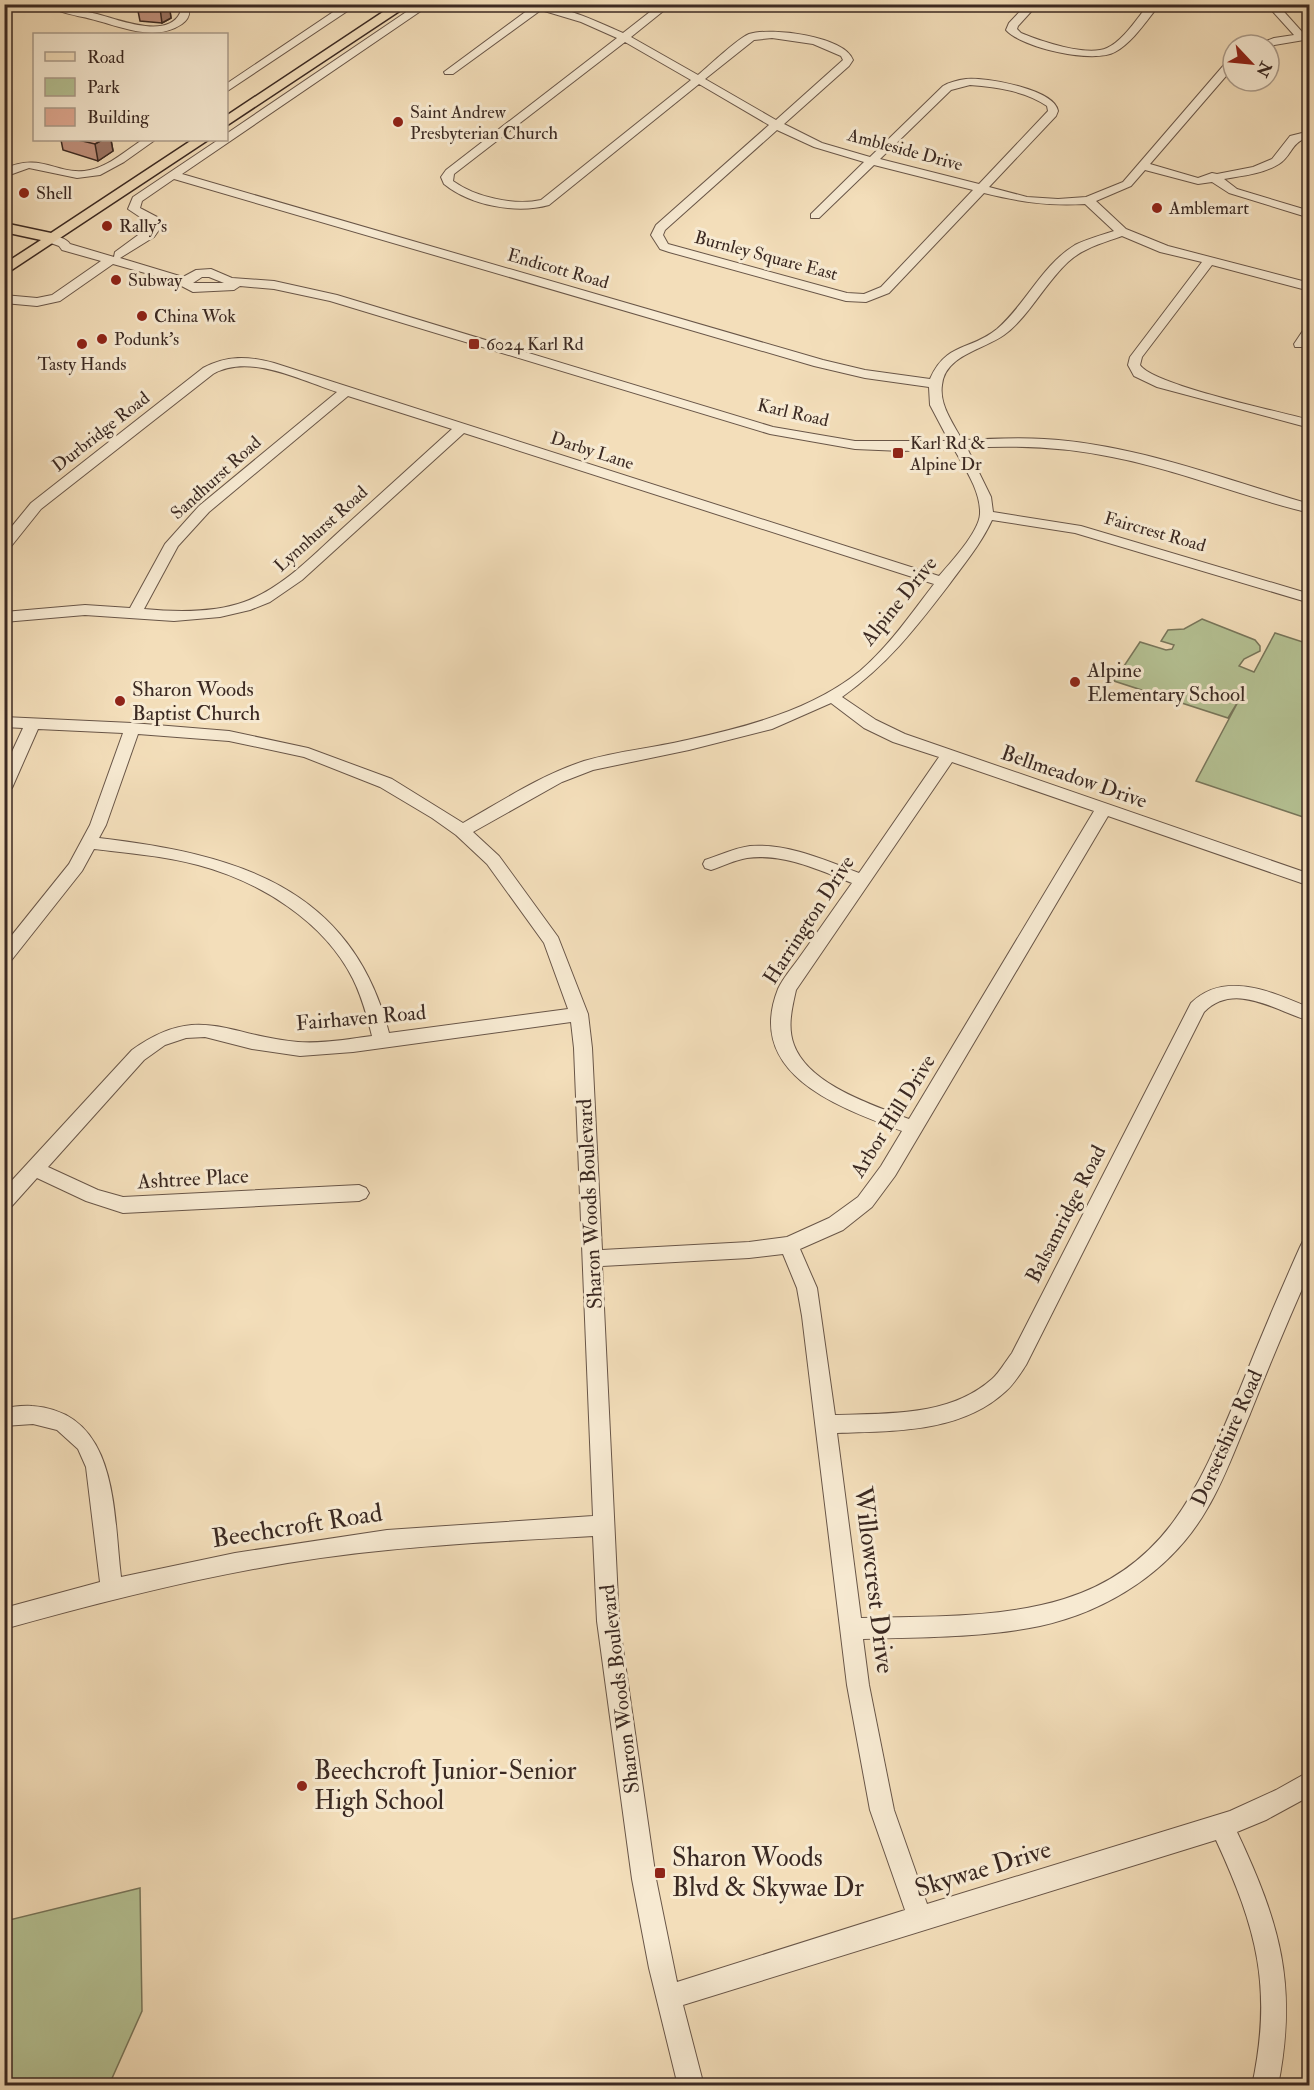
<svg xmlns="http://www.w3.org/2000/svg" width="1314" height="2090" font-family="'IM FELL Double Pica',serif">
	<rect width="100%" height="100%" fill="#f3deba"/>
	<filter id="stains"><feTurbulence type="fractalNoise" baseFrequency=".00333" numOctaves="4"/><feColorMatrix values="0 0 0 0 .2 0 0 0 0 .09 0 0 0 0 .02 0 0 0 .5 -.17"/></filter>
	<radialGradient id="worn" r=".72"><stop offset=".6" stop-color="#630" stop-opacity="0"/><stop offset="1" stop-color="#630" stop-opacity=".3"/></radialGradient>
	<!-- green -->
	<path fill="#b5c294" stroke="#78765b" stroke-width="1.5" d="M 1202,619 L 1255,640 L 1260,646 L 1260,651 L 1244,659 L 1239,666 L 1254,672 L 1275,633 L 1309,644 L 1309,819 L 1196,781 L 1239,700 L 1228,718 L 1114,681 L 1140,642 L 1166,650 L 1172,649 L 1174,645 L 1161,641 L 1168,630 L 1184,629 Z
		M 140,1888 L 142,2011 L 109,2085 L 5,2085 L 5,1921 Z"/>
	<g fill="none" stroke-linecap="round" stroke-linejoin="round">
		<defs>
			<path id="minor" d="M 47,4 L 61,4 C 72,9 85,11 97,14 C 117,19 167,40 180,13 L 178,4 L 188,4 C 191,13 189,19 182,24 C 154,43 120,26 91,19 C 77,15 59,14 47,4 Z
				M 345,4 L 358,4 L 226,92 L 226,84 Z
				M 418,4 L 431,4 L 182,174 L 823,360 L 865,370 L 930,379 C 946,342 970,351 997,329 C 1026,304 1042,265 1075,245 C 1087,239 1102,235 1114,231 L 1085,204 C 1046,206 1021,202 984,193 L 889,293 L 866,302 L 846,301 L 669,252 L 660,249 L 651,235 L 656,225 L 769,125 L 699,84 L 549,205 C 517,214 471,206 444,184 L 441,177 L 446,170 L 617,38 L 581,22 L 541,10 L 453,74 L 445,74 L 444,72 L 532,7 L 528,4 C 561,4 593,20 623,33 L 660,4 L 672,4 L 631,37 L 698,75 C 710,65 737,39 749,34 C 771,27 845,36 853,60 L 849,66 L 784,124 L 822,143 L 870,157 L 943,86 C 950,82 958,80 966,79 C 985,77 1055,89 1058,111 L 1056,116 L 989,187 L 1027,197 L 1058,199 L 1086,197 L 1123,182 L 1229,59 L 1233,58 L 1233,68 L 1150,164 L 1198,178 L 1212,173 L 1217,174 L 1253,167 L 1272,159 L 1290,136 L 1310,131 L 1310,137 C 1290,142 1293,155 1279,164 C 1263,174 1242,176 1224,179 L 1237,189 L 1310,211 L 1310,218 L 1229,193 L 1212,182 L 1198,184 L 1145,170 L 1131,186 L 1096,201 L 1126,229 L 1168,246 L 1310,283 L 1310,291 L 1212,265 L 1142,357 L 1140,365 C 1153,385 1281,412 1310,420 L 1310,428 L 1157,387 L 1134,376 L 1128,365 L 1130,357 L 1202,262 L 1160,252 L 1122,236 C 1103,243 1083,248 1068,262 C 1046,282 1027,319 1004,335 C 983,350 945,355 942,385 C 939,405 953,423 962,440 C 990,439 1017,437 1044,439 C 1135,444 1223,479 1310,504 L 1310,513 C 1243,497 1179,470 1112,457 C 1064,447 1016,445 967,448 L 991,497 L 993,512 L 1081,526 L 1310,594 L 1310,603 L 1075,533 L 992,520 C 981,544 964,564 948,586 C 915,629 887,665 842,697 L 876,720 L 905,734 L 1310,874 L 1310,886 L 1108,816 L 895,1176 L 872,1207 L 843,1230 L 800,1249 L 817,1288 L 835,1415 C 888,1413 949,1417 992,1379 C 1000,1372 1005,1362 1012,1353 L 1191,1003 C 1225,970 1272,992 1310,1008 L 1310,1021 C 1275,1011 1235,981 1204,1012 L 1026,1365 C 1020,1374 1014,1384 1006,1391 C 961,1433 894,1431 837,1433 L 861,1618 C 928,1616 999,1619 1064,1599 C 1170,1566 1201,1482 1240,1389 C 1259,1341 1279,1294 1300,1247 L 1303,1241 L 1310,1239 L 1310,1271 C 1289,1318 1269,1366 1250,1414 C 1236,1446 1225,1479 1207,1509 C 1172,1570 1109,1611 1040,1626 C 982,1638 923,1637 863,1639 L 869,1685 L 894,1810 L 927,1904 L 1230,1811 L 1276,1790 L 1310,1771 L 1310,1796 L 1266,1820 L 1237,1832 C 1280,1923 1298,1985 1278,2086 L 1252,2086 C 1273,1988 1257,1929 1216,1840 L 683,2005 L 704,2086 L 678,2086 L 649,1968 L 632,1879 L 597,1621 L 593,1536 C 525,1540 457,1543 388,1550 C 258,1562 130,1594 4,1629 L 4,1608 L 100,1582 L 86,1467 L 78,1449 L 57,1430 L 33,1424 L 4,1426 L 4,1408 C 13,1407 23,1405 32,1406 C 119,1412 113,1512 121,1577 L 235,1553 L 387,1530 L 593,1516 L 574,1048 L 571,1022 L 353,1052 L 300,1056 L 252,1049 L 205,1037 L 186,1038 L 165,1045 L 144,1060 L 48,1167 L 98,1190 L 123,1197 L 359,1185 L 366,1188 L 369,1193 L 366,1198 L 359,1201 L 123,1213 L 86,1201 L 37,1178 L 11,1207 L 4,1210 L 4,1189 L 132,1050 C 199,1002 227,1036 298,1042 C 322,1044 348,1039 372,1036 C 367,1016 362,997 353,979 C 324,921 259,881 198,865 C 164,856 128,853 94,849 L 82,871 L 10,962 L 4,964 L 4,945 L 69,864 L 90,825 L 123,733 L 38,729 L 12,788 L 4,793 L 4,769 L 23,728 L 4,727 L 4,717 L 132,723 L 229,731 L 308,748 L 392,779 L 463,823 C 502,801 541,775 584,761 C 617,751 654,748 687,740 C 746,727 812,710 860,671 C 889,646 911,614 934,584 L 464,433 L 302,580 L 270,602 L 250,610 L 220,617 L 174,621 L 85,615 L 4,622 L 4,612 L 85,605 L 130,608 L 165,544 L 199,506 L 337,392 C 300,380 249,353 213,374 L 41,509 L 9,549 L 4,550 L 4,536 L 31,503 L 203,368 C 227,355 248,356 274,363 L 939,576 C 951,562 979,532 980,514 C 981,491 964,467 954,449 L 902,451 L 855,449 L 770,434 L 330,301 L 274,289 L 240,286 L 234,290 L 193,292 L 170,280 L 113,264 L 60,301 L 37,306 L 4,303 L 4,295 L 37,298 L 52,295 L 101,261 L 62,250 L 59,246 L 48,242 L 48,236 C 55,235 66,238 70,244 L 114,257 L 115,252 L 149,227 L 149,223 L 128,209 L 133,197 L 218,140 L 226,140 L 226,134 ZM 772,38 L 813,44 L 841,56 L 843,60 L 776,120 L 705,79 L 754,40 ZM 625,42 L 691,80 L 541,200 C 514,206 475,197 453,181 L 454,174 ZM 970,85 C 995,87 1026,91 1047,106 L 1048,111 L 979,184 L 880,159 L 951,90 ZM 777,130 L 814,147 L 864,162 L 811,214 L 811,218 L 819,218 L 874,165 L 973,190 L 881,287 L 864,294 L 847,293 L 668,244 L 663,235 L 665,230 ZM 174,179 L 814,366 L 865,378 L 929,387 L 930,405 L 949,441 L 855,441 L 773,427 L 337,295 L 274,281 L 232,278 L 211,269 L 196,270 L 183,277 L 120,258 L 154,237 L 161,227 L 159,218 L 140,208 L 142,201 ZM 202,277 L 209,277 L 224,283 L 193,283 ZM 348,396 L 452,429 C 416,462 379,495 343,528 C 313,555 283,588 244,602 C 214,613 176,612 144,609 L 178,546 L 209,512 ZM 831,703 L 864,728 L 893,742 L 939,757 L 859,873 C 825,860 787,843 750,846 C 735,848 720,855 705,860 L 703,864 L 705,868 L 711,870 C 723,866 735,860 747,858 C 783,853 819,870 852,883 C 834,908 817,933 799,958 C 792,968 783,978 778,989 C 744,1075 841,1108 902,1131 L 881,1166 L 858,1197 L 829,1218 L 787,1237 L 749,1242 L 602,1250 L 592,1048 L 588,1014 L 558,937 L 499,856 L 473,832 L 562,782 L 593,770 L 689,750 L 772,729 ZM 138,734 L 229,741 L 304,757 L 380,787 L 432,818 L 456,835 L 487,864 L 544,943 L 568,1009 L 389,1033 C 351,885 234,854 99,838 L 106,825 ZM 952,762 L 1094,811 L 909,1119 C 873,1105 809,1085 794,1045 C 787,1027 792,1008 796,990 ZM 783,1254 L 797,1288 L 802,1316 L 847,1685 L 870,1810 L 905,1910 L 677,1982 L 656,1879 L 619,1621 L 602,1266 L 749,1258 Z
				M 871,4 L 913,4 L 893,10 Z
				M 1027,4 L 1038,4 L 1018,26 L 1017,29 L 1021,33 C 1040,41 1087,57 1107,48 C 1124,40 1137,18 1149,4 L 1160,4 C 1147,20 1133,42 1115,52 C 1094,64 1022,48 1006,30 L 1009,23 Z
				M 1266,4 L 1277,4 L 1304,34 L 1310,33 L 1310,39 L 1269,46 L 1255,45 L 1274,38 L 1294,35 Z
				M 142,140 L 155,140 L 124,162 L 100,175 L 77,178 L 29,168 L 4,177 L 4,169 C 42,151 58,177 90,170 C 109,166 127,150 142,140 Z
				M 1310,325 L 1310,339 L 1305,347 L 1295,347 L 1294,344 L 1306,326 Z"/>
			<path id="major" d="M 395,4 L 410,4 L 226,126 L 226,116 Z
				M 192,140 L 208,140 L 4,275 L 4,264 L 41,240 L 4,232 L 4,223 L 51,233 Z"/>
		</defs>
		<!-- minor casing -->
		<use href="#minor" stroke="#695648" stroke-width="2"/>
		<!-- major casing -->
		<use href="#major" stroke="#3b2922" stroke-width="3"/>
		<!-- minor -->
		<use href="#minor" fill="#f7ead2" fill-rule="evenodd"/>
		<!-- major -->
		<use href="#major" fill="#f3deba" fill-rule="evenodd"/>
	</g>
	<!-- wall -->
	<path fill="#c2927e" stroke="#3b2922" stroke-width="1.5" d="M 139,4 L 169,4 L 171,18 L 162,23 L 140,21 L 137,6 Z
		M 61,140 L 111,140 L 113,151 L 98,161 L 63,150 Z"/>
	<!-- shaded-wall -->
	<path fill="#9e7767" stroke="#3b2922" stroke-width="1.5" d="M 165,4 L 169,4 L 171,18 L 162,23 L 160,8 Z
		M 102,140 L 111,140 L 113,151 L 98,161 L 95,144 Z"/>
	<!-- building -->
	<path fill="#e1aa93" stroke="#3b2922" stroke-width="1.5" d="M 139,4 L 165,4 L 160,8 L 137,6 Z
		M 78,140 L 102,140 L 95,144 Z"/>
	<!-- markers -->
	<g fill="#8f2418" stroke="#f7ead2" stroke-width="2">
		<circle cx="398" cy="122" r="6"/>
		<circle cx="24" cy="193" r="6"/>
		<circle cx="1157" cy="208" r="6"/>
		<circle cx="107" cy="226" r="6"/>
		<circle cx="116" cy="280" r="6"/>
		<circle cx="142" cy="316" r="6"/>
		<circle cx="102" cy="339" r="6"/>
		<circle cx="82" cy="344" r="6"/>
		<rect x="468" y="338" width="12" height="12" rx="3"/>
		<rect x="892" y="447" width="12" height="12" rx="3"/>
		<circle cx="1075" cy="682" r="6"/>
		<circle cx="120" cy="701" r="6"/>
		<circle cx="302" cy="1786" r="6"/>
		<rect x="654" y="1867" width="12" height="12" rx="3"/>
	</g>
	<g text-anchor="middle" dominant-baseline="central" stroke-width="6" stroke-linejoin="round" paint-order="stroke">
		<!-- far-poi labels -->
		<g font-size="18" fill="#3b2922" stroke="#f7ead2" text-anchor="start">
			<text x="410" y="112">Saint Andrew<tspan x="410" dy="21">Presbyterian Church</tspan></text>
			<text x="36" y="193">Shell</text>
			<text x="1169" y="208">Amblemart</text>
			<text x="119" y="226">Rally's</text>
			<text x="128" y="280">Subway</text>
			<text x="154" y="316">China Wok</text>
			<text x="114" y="339">Podunk's</text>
			<text x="486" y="344">6024 Karl Rd</text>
			<text x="82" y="364" text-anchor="middle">Tasty Hands</text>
			<text x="910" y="443">Karl Rd &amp;<tspan x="910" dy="21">Alpine Dr</tspan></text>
		</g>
		<!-- far-street labels -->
		<g font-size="18" fill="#3b2922" stroke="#f7ead2">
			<text transform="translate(905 150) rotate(15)">Ambleside Drive</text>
			<text transform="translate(766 256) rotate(15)">Burnley Square East</text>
			<text transform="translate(558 269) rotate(16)">Endicott Road</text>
			<text transform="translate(793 413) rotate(13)">Karl Road</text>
			<text transform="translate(101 432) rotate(-38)">Durbridge Road</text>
			<text transform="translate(592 451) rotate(18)">Darby Lane</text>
			<text transform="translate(216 478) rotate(-42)">Sandhurst Road</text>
			<text transform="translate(321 529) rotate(-42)">Lynnhurst Road</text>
			<text transform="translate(1155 532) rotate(16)">Faircrest Road</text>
		</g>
		<!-- street labels -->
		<g font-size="21" fill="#3b2922" stroke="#f7ead2">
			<text transform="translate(899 601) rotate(-51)">Alpine Drive</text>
			<text transform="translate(1074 777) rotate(19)">Bellmeadow Drive</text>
			<text transform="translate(809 920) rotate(-57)">Harrington Drive</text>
			<text transform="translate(361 1018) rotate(-5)">Fairhaven Road</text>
			<text transform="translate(893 1116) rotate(-58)">Arbor Hill Drive</text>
			<text transform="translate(193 1179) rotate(-3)">Ashtree Place</text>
			<text transform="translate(590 1204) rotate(-93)">Sharon Woods Boulevard</text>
			<text transform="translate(1066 1214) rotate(-63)">Balsamridge Road</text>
			<text transform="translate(1227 1438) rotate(-66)">Dorsetshire Road</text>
			<text transform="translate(620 1689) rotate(-97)">Sharon Woods Boulevard</text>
		</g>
		<!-- poi labels -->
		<g font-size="21" fill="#3b2922" stroke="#f7ead2" text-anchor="start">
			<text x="1087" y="670">Alpine<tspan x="1087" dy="24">Elementary School</tspan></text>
			<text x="132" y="689">Sharon Woods<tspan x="132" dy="24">Baptist Church</tspan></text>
		</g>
		<!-- near-street labels -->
		<g font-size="26" fill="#3b2922" stroke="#f7ead2">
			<text transform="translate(297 1526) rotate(-9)">Beechcroft Road</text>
			<text transform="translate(874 1580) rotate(83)">Willowcrest Drive</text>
			<text transform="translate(983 1869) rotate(-17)">Skywae Drive</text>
		</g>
		<!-- near-poi labels -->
		<g font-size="26" fill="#3b2922" stroke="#f7ead2" text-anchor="start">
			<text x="314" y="1771">Beechcroft Junior-Senior<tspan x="314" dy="30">High School</tspan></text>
			<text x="672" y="1858">Sharon Woods<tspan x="672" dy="30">Blvd &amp; Skywae Dr</tspan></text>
		</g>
	</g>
	<!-- margin -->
	<rect width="1314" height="2090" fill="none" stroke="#f3deba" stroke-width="24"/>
	<rect x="6" y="6" width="1302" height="2078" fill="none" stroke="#3b2922" stroke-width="3"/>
	<rect x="12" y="12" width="1290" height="2066" fill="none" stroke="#3b2922" stroke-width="1.5"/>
	<!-- legend -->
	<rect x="33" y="33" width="195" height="108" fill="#f7ead2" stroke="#ac9d8c" stroke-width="1.5"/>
	<rect x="45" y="52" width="30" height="9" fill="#f3deba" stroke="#ac9d8c" stroke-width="1.5"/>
	<text x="87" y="63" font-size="18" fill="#3b2922">Road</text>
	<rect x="45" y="78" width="30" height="18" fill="#b5c294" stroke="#ac9d8c" stroke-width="1.5"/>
	<text x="87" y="93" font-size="18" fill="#3b2922">Park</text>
	<rect x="45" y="108" width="30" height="18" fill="#e1aa93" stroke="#ac9d8c" stroke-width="1.5"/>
	<text x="87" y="123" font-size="18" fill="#3b2922">Building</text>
	<!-- north arrow -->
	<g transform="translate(1251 63) rotate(116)"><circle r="28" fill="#f7ead2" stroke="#ac9d8c" stroke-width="1.5"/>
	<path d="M0-4.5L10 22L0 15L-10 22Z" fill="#8f2418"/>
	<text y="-9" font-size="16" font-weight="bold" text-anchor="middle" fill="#3b2922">N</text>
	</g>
	<rect width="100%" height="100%" filter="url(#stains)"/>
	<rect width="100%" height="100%" fill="url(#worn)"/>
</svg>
